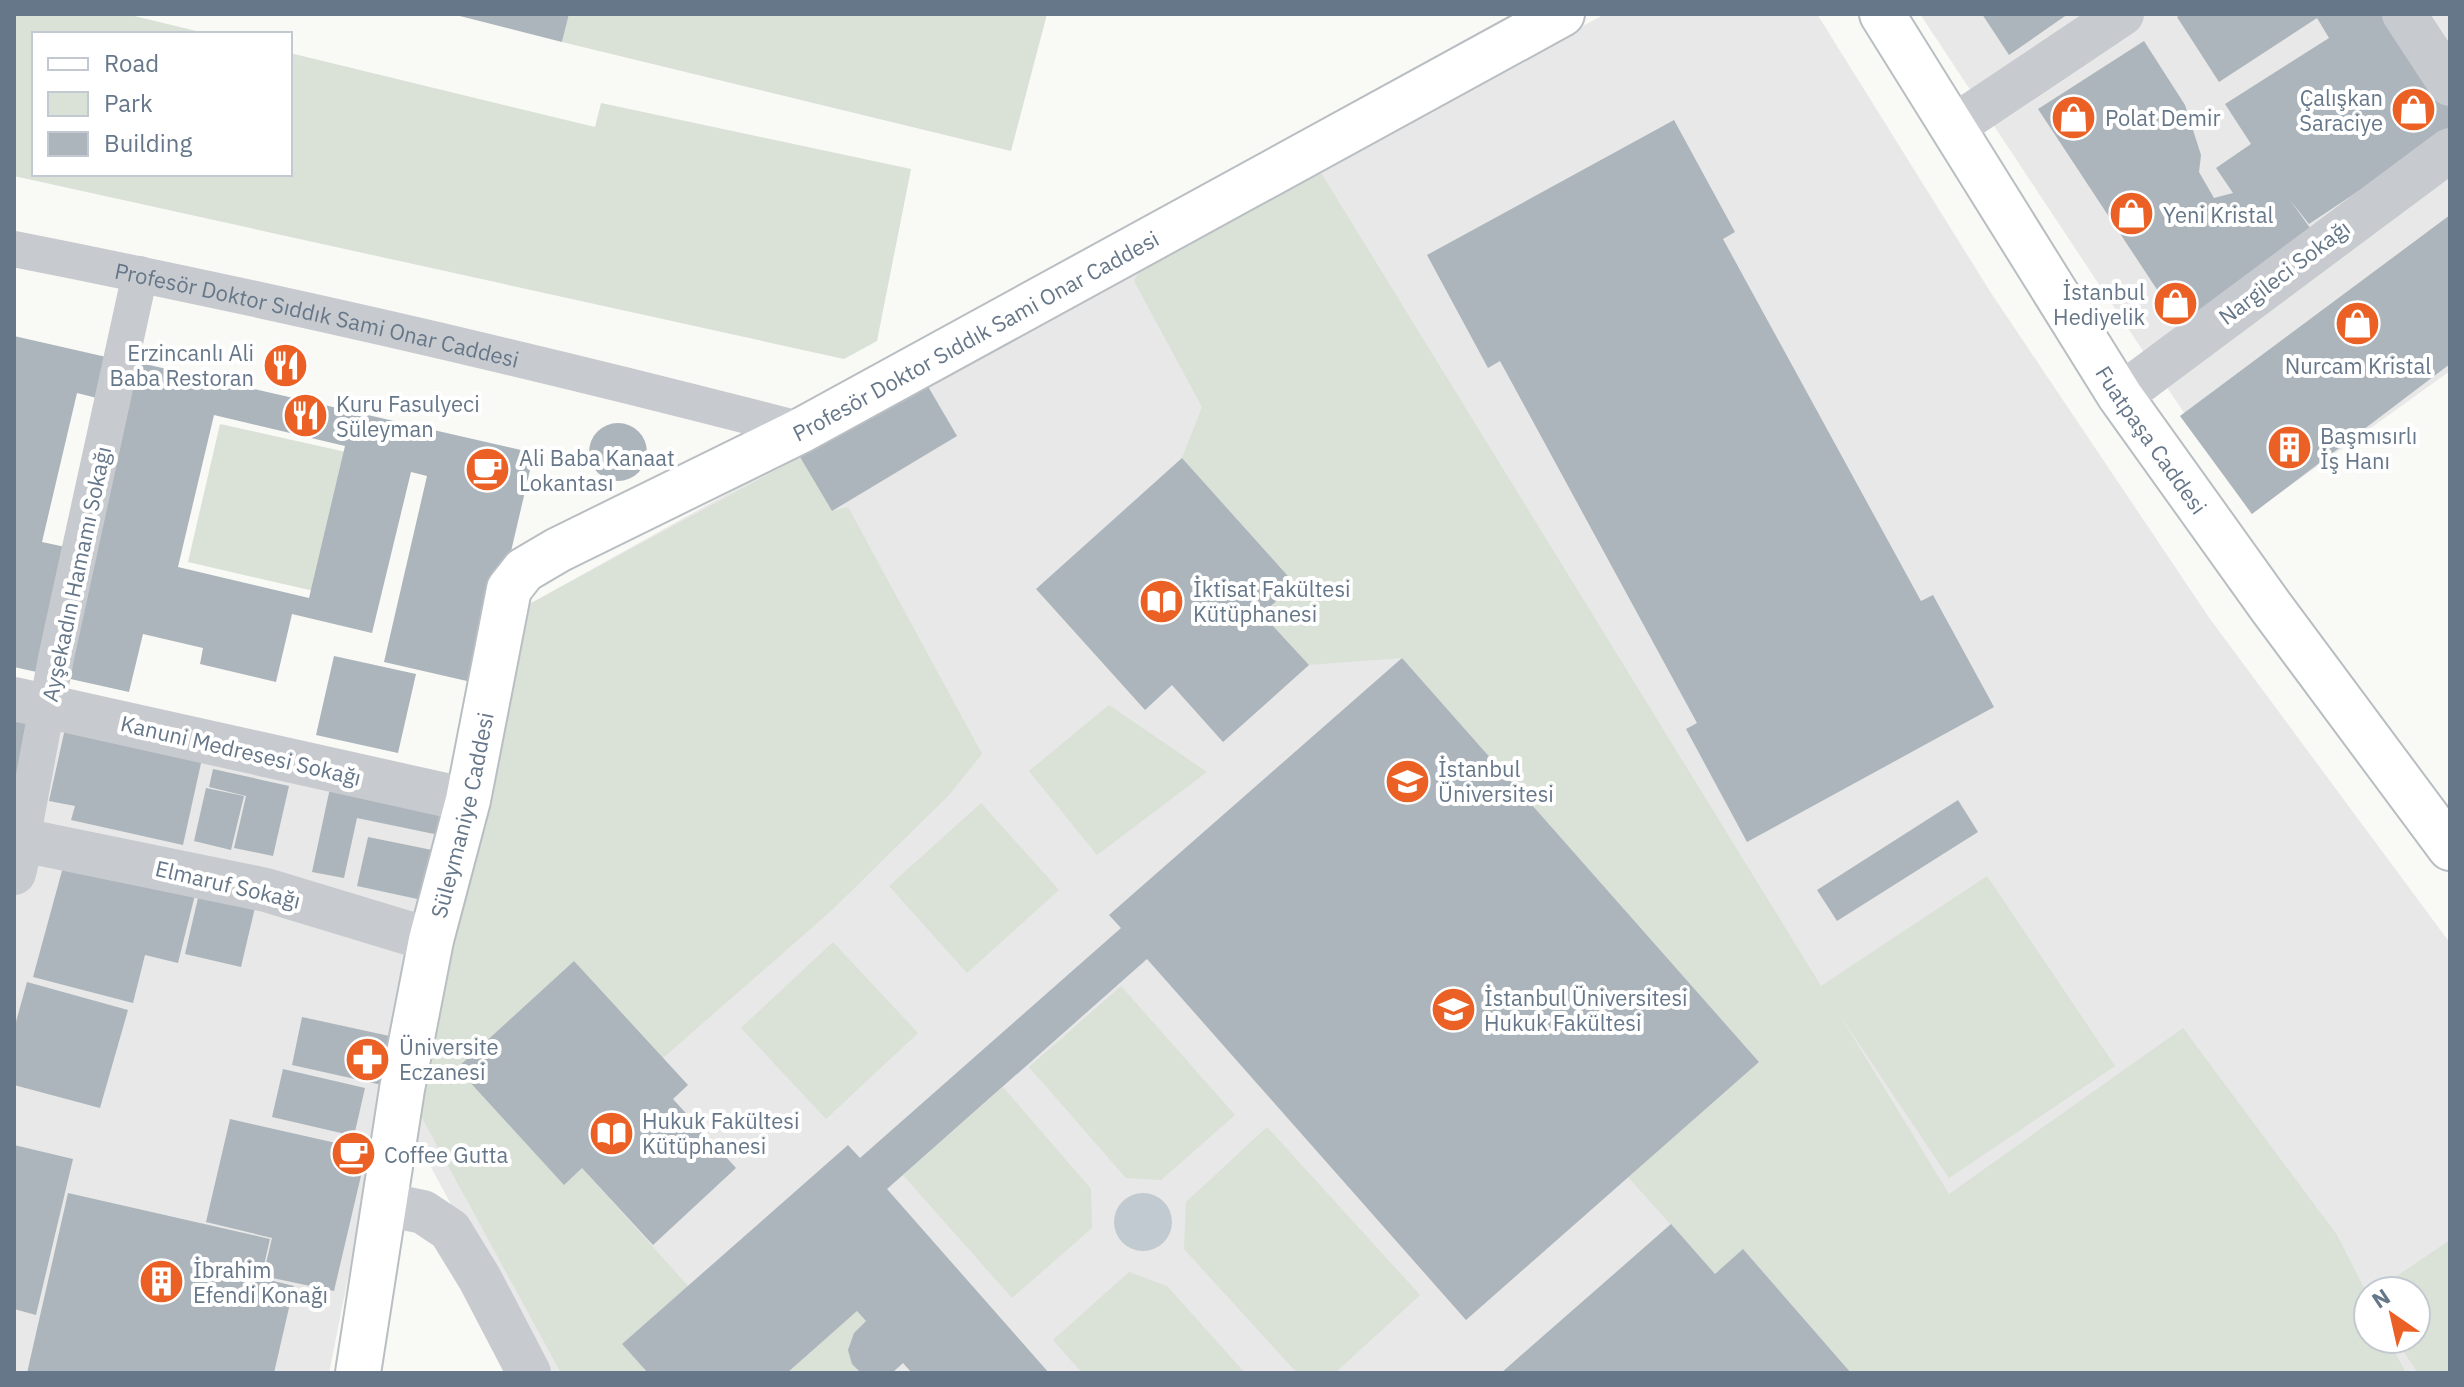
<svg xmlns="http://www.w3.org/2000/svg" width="2464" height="1387" font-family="'IBM Plex Sans',sans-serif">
	<rect width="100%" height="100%" fill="#f9f9f6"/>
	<!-- built -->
	<path fill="#e7e8e7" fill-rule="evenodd" d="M 1605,14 L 1817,14 L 1991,293 L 2210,619 L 2450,943 L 2450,1373 L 542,1373 L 405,1119 L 524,607 L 1145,261 ZM 2368,1291 L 2416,1291 L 2416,1339 L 2368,1339 Z
		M 1920,14 L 2450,14 L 2450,371 L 2251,514 Z
		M 14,691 L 445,791 L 329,1373 L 14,1373 Z"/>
	<!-- green -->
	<path fill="#dae1d7" d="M 14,14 L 126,14 L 209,34 L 34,34 L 34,174 L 290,174 L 290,53 L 595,127 L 601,103 L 911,169 L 877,341 L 844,359 L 14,176 Z
		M 569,14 L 1047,14 L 1011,151 L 562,42 Z
		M 1318,168 L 1821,986 L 1987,876 L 2115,1066 L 1949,1178 L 1839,1014 L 1949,1194 L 2183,1028 L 2337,1235 L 2368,1296 L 2368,1339 L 2388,1339 L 2406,1373 L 1851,1373 L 1744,1250 L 1715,1274 L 1628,1177 L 1759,1062 L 1402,658 L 1309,665 L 1262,614 L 1295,584 L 1182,458 L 1202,407 L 1134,281 L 1145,261 Z
		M 220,424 L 346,452 L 314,591 L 188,562 Z
		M 800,457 L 832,511 L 848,507 L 982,754 L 949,795 L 831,911 L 663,1058 L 564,1184 L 582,1168 L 688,1286 L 622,1344 L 648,1373 L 561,1373 L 409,1094 L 524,607 Z
		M 1109,705 L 1207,772 L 1097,855 L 1029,771 Z
		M 981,803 L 1059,890 L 967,973 L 889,886 Z
		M 833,942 L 918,1033 L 826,1119 L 741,1028 Z
		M 1121,986 L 1235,1115 L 1161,1180 L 1126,1178 L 1029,1067 Z
		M 1003,1087 L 1091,1189 L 1092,1228 L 1012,1298 L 903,1175 Z
		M 1267,1127 L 1420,1295 L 1335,1373 L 1297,1373 L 1184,1249 L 1186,1202 Z
		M 2450,1240 L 2450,1373 L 2418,1373 L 2395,1339 L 2416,1339 L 2416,1291 L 2375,1291 Z
		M 1129,1272 L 1167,1286 L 1245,1373 L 1082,1373 L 1053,1340 Z
		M 857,1311 L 866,1321 C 849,1337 841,1355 861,1373 L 787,1373 Z"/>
	<!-- water -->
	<path fill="#c1cad0" d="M1114 1222a29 29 0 1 1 58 0a29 29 0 1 1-58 0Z"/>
	<!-- building -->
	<path fill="#acb5bb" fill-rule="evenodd" d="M 452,14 L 569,14 L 562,42 Z
		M 1982,14 L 2068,14 L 2009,55 Z
		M 2182,14 L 2388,14 L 2450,107 L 2450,130 L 2309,224 L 2290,200 L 2318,239 L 2183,329 L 2038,109 L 2144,41 L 2185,105 L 2201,155 L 2199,172 L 2214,198 L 2233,193 L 2216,168 L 2251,144 L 2225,104 L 2329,38 L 2317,18 L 2219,82 L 2177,17 Z
		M 1674,120 L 1735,232 L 1723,239 L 1921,601 L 1933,595 L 1994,707 L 1747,842 L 1686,729 L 1697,723 L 1500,361 L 1488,368 L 1427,255 Z
		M 2450,215 L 2450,364 L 2252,514 L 2180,416 Z
		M 14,336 L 115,359 L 105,400 L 77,393 L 42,542 L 70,548 L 41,673 L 14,667 L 14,387 L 16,377 L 14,377 Z
		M 132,361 L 534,453 L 480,684 L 384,662 L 427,476 L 411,472 L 372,633 L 292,614 L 276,682 L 200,664 L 203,648 L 143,634 L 129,692 L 57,676 ZM 214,415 L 345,446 L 309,598 L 178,567 Z
		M 926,383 L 957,436 L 832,511 L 800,457 Z
		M589 452a29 29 0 1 1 58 0a29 29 0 1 1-58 0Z
		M 1182,458 L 1295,584 L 1262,614 L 1309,665 L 1223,742 L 1172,685 L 1145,710 L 1036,589 Z
		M 334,656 L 416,674 L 398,753 L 316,735 Z
		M 1402,658 L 1759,1062 L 1466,1320 L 1147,959 L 887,1189 L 1049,1373 L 912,1373 L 903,1363 L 892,1373 L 861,1373 L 852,1364 L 848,1350 L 854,1333 L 866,1321 L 857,1311 L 787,1373 L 648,1373 L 622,1344 L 848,1145 L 860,1158 L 1121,928 L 1109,915 Z
		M 14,706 L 38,711 L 14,810 Z
		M 68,715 L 205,745 L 183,845 L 71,820 L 75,806 L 49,801 Z
		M 213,769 L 289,786 L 273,856 L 234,848 L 246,796 L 209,787 Z
		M 333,774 L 447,797 L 439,835 L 357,818 L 344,878 L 312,872 Z
		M 206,788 L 244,796 L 231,850 L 194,841 Z
		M 1958,800 L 1978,832 L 1837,921 L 1817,890 Z
		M 368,837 L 432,850 L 422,900 L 357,886 Z
		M 66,856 L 197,887 L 178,963 L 145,955 L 133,1003 L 33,977 Z
		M 201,885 L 257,899 L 241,967 L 185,954 Z
		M 574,961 L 688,1085 L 673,1099 L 736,1168 L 653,1245 L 582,1168 L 564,1185 L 457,1068 Z
		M 27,982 L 128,1010 L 100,1108 L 14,1085 L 14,1029 Z
		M 302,1017 L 394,1037 L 382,1085 L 292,1065 Z
		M 283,1069 L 365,1088 L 354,1136 L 272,1117 Z
		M 230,1119 L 367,1150 L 334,1291 L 263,1276 L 272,1238 L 206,1222 Z
		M 14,1145 L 73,1159 L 36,1315 L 14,1309 Z
		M 68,1193 L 270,1239 L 261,1278 L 294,1286 L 274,1373 L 27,1373 Z
		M 1671,1224 L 1715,1274 L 1743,1249 L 1851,1373 L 1501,1373 Z"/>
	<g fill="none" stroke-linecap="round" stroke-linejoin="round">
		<defs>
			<g id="secondary">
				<path id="s2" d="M 1882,14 L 2120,396 L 2271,607 L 2450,848"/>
				<path id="s3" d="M 358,1373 L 402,1089 L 431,940 L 468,800 L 509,589 L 524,570 L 558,550 L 802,430 L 1562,14"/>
			</g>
		</defs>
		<!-- secondary casing -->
		<use href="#secondary" stroke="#b9bec3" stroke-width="48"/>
		<!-- pedestrian -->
		<g stroke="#c7cace" stroke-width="36">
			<path id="s1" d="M 14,249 C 278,301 541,362 802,430"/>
			<path d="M 22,840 L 56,658 L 140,274"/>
		</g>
		<!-- minor -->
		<path stroke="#c7cace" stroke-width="44" d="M 2404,14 L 2450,84
			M 1953,127 L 2122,14
			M 2120,396 L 2450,150
			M 14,699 L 468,800
			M 14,873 L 22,840 L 266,890 L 431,940
			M 384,1204 L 423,1212 L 450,1230 L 480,1279 L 529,1373"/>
		<!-- secondary -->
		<use href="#secondary" stroke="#fff" stroke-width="44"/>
	</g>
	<!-- icons -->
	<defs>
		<symbol id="shop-disc" viewBox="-11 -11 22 22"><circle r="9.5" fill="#eb6024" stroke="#fff"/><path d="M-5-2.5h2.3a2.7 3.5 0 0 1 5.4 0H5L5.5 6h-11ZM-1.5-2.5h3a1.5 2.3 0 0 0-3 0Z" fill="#fff"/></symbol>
		<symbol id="restaurant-disc" viewBox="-11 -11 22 22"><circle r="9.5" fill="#eb6024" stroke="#fff"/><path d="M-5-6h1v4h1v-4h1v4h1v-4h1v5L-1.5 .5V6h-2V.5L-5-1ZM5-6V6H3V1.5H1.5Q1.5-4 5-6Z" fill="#fff"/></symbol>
		<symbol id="building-disc" viewBox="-11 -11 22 22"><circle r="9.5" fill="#eb6024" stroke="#fff"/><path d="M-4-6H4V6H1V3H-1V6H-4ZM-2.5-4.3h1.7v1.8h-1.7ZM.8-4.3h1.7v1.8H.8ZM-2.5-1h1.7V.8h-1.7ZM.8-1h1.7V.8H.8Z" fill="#fff"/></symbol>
		<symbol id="cafe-disc" viewBox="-11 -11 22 22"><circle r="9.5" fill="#eb6024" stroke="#fff"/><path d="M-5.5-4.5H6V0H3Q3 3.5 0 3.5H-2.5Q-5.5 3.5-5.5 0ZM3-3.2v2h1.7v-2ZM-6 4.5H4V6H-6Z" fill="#fff"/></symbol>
		<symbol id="library-disc" viewBox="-11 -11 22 22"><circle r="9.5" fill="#eb6024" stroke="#fff"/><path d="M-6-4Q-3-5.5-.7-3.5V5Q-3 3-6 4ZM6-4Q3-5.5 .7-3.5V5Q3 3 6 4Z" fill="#fff"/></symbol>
		<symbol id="university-disc" viewBox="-11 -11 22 22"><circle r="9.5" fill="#eb6024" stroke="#fff"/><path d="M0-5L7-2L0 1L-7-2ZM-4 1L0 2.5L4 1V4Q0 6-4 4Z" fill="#fff"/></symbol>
		<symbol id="pharmacy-disc" viewBox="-11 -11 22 22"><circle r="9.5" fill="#eb6024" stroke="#fff"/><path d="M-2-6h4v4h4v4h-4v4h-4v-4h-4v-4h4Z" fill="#fff"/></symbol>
	</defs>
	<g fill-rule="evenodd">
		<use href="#shop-disc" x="2388" y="84" width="51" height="51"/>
		<use href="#shop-disc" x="2048" y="92" width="51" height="51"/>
		<use href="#shop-disc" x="2106" y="188" width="51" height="51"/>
		<use href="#shop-disc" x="2150" y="278" width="51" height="51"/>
		<use href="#shop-disc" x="2332" y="298" width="51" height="51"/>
		<use href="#restaurant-disc" x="260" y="340" width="51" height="51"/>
		<use href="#restaurant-disc" x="280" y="390" width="51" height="51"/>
		<use href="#building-disc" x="2264" y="422" width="51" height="51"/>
		<use href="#cafe-disc" x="462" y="444" width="51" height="51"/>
		<use href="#library-disc" x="1136" y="576" width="51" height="51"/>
		<use href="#university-disc" x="1382" y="756" width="51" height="51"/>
		<use href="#university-disc" x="1428" y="984" width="51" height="51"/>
		<use href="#pharmacy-disc" x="342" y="1034" width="51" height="51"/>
		<use href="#library-disc" x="586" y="1108" width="51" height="51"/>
		<use href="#cafe-disc" x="328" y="1128" width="51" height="51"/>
		<use href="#building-disc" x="136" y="1256" width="51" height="51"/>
	</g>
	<g text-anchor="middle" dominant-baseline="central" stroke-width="8" stroke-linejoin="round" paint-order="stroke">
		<!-- poi labels -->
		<g font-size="22" fill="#667789" stroke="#fff" text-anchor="start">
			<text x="2383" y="97" text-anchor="end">Çalışkan<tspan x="2383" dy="25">Saraciye</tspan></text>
			<text x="2105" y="117">Polat Demir</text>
			<text x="2163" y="214">Yeni Kristal</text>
			<text x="2145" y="291" text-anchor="end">İstanbul<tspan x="2145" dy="25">Hediyelik</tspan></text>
			<text x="254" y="352" text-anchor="end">Erzincanlı Ali<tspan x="254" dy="25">Baba Restoran</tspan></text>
			<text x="2358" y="365" text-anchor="middle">Nurcam Kristal</text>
			<text x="336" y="403">Kuru Fasulyeci<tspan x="336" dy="25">Süleyman</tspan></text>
			<text x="2320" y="435">Başmısırlı<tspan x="2320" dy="25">İş Hanı</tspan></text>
			<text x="519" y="457">Ali Baba Kanaat<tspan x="519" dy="25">Lokantası</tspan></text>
			<text x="1193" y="588">İktisat Fakültesi<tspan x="1193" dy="25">Kütüphanesi</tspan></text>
			<text x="1438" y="768">İstanbul<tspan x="1438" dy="25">Üniversitesi</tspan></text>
			<text x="1484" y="997">İstanbul Üniversitesi<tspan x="1484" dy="25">Hukuk Fakültesi</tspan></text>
			<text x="399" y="1046">Üniversite<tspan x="399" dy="25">Eczanesi</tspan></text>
			<text x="642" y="1120">Hukuk Fakültesi<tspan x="642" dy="25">Kütüphanesi</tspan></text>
			<text x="384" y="1154">Coffee Gutta</text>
			<text x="193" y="1269">İbrahim<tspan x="193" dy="25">Efendi Konağı</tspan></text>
		</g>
		<!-- street labels -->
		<g font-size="22" fill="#667789" stroke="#fff">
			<text transform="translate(2284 272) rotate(-37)">Nargileci Sokağı</text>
			<text stroke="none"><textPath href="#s1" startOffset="310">Profesör Doktor Sıddık Sami Onar Caddesi</textPath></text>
			<text stroke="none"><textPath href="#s3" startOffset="1332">Profesör Doktor Sıddık Sami Onar Caddesi</textPath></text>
			<text stroke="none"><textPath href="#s2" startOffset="504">Fuatpaşa Caddesi</textPath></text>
			<text transform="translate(76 574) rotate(-78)">Ayşekadın Hamamı Sokağı</text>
			<text transform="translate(241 750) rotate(13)">Kanuni Medresesi Sokağı</text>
			<text stroke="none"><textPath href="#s3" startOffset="568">Süleymaniye Caddesi</textPath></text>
			<text transform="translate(228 884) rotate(13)">Elmaruf Sokağı</text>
		</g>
	</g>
	<!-- border -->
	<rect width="2464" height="1387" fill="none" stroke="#667789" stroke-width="32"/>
	<!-- legend -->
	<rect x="32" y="32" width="260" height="144" fill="#ffffff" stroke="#c2c9d0" stroke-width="2"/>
	<rect x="48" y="58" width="40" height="12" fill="#ffffff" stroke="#c2c9d0" stroke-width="2"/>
	<text x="104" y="72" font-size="24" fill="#667789">Road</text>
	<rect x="48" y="92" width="40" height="24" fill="#dae1d7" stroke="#c2c9d0" stroke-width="2"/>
	<text x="104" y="112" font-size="24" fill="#667789">Park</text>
	<rect x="48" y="132" width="40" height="24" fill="#acb5bb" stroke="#c2c9d0" stroke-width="2"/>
	<text x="104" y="152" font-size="24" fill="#667789">Building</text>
	<!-- north arrow -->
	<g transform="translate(2392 1315) rotate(326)"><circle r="38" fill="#ffffff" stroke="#c2c9d0" stroke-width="2"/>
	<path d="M0-6L14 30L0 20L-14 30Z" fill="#eb6024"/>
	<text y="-12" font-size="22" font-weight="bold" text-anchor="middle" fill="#667789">N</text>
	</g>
</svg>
